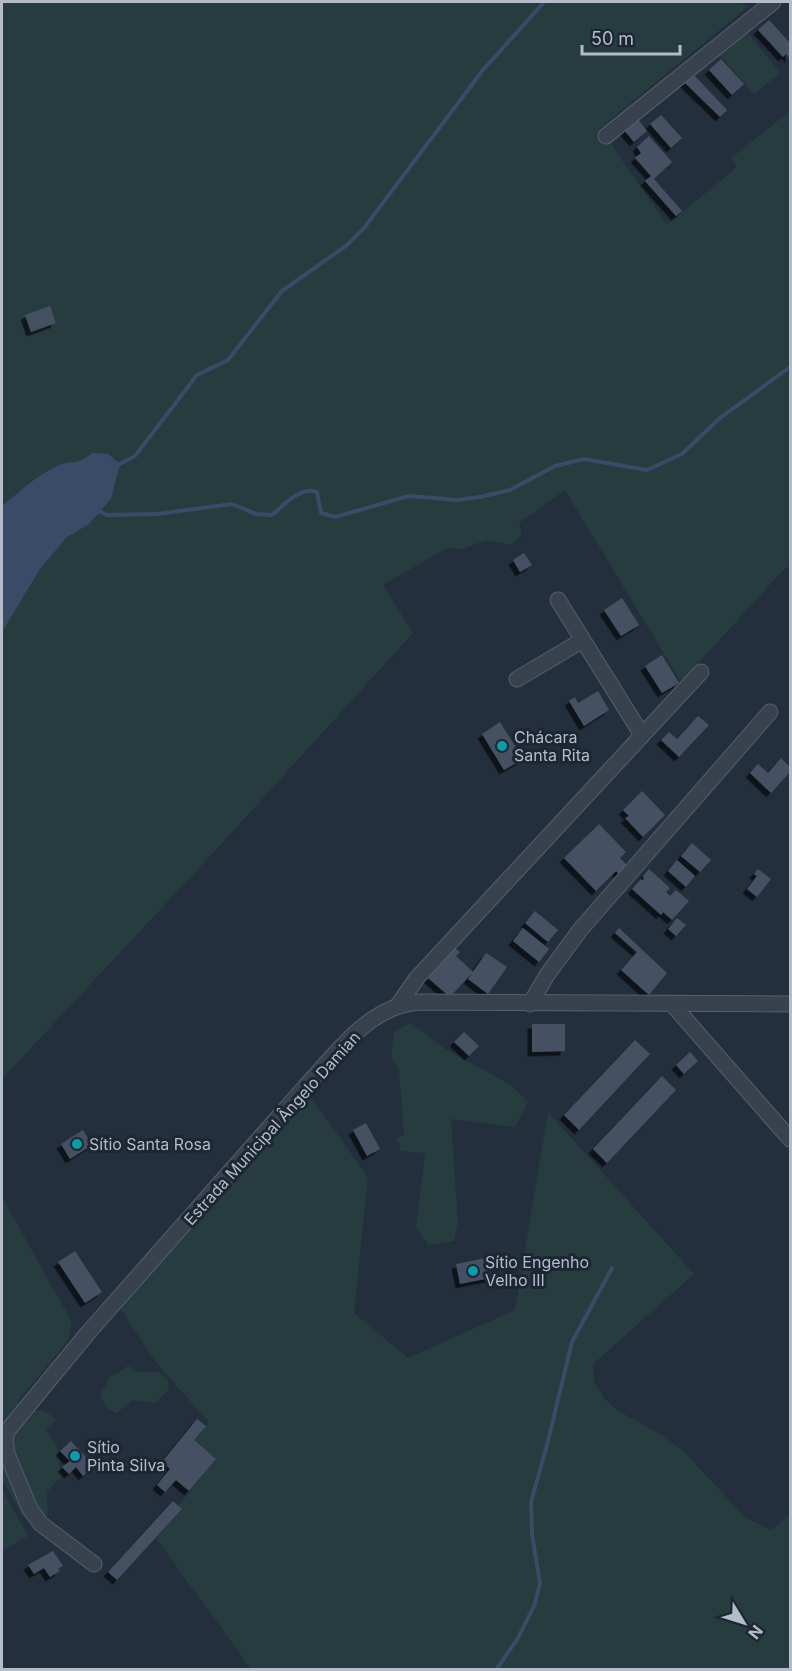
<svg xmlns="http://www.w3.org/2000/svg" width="792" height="1671" font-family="Inter,sans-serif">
	<defs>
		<filter id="shadow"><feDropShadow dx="-4.5" dy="4.5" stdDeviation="0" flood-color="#0009"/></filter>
	</defs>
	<rect width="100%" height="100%" fill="#242f3e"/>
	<!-- green -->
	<path fill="#263c3f" d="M 2,2 L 737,2 L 749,6 L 600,128 L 667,225 L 737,167 L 731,158 L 790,111 L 790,568 L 786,567 L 681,682 L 565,490 L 519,523 L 522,534 L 512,545 L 486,540 L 463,549 L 447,548 L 383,585 L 413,633 L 214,852 L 2,1079 L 2,632 C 21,601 39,562 66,538 C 78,527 88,526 99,512 L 80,463 C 46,466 27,485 2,506 Z
		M 747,31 L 780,73 L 754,94 L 719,54 Z
		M 411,1023 L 447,1050 L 511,1085 L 528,1102 L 515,1127 L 451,1119 L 458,1223 L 454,1241 L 429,1245 L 416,1228 L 425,1153 L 401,1151 L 397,1139 L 404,1134 L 399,1069 L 391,1057 L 394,1032 Z
		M 309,1095 L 368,1177 L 354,1313 L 408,1358 L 515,1310 L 548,1112 L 694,1274 L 593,1364 L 594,1381 L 605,1399 L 617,1410 L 663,1436 L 684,1452 L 746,1518 L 771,1530 L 790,1515 L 790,1669 L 251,1669 L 156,1538 L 182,1510 L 178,1506 L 216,1459 L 194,1440 L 209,1422 L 157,1364 L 120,1308 Z
		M 2,1197 L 72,1322 L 68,1341 L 17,1402 L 30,1412 L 43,1410 L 56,1419 L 46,1429 L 57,1446 L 61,1477 L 47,1492 L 48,1514 L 36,1527 L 22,1515 L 2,1480 Z
		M 128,1366 L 140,1372 L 158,1371 L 168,1381 L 169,1389 L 155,1403 L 132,1400 L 117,1413 L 106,1408 L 100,1395 L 110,1377 Z
		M 2,1489 L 28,1536 L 2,1551 Z"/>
	<!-- water -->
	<path fill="#394c67" d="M 92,453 L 108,454 L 120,464 L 111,499 L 89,524 L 67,537 L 40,569 L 2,632 L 2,506 C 19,492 36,476 57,466 C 72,459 75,467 92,453 Z"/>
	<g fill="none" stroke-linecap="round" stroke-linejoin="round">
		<!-- stream -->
		<path stroke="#394c67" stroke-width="4" d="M 116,466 L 135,456 L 197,375 L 228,360 L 282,291 L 347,245 L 364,228 L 483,70 L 544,2
			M 97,510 L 107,515 L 157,514 L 232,504 L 256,514 L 272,515 C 284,505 300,486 317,492 L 321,513 L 335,517 L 409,496 L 457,500 L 480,497 L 510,490 L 555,466 L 584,459 L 647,470 L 682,454 L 720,418 L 790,367
			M 496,1670 L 518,1638 L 534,1606 L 540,1584 L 532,1534 L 531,1502 L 547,1445 L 572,1342 L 612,1268"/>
	</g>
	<!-- building -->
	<path fill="#455162" filter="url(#shadow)" d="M 769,20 L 790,43 L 790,59 L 786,54 L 783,57 L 758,30 Z
		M 721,59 L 744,84 L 732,95 L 709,70 Z
		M 692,73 L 727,110 L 720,117 L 683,81 Z
		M 661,115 L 682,138 L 671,148 L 650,124 Z
		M 638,119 L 647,131 L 634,142 L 624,130 Z
		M 649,136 L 672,162 L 654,179 L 682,211 L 676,216 L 645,181 L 651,176 L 635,158 L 641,153 L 637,147 Z
		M 50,306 L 56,323 L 31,332 L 25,315 Z
		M 524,553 L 532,565 L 520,572 L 513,560 Z
		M 622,598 L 639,625 L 621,636 L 604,610 Z
		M 662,655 L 679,683 L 662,693 L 645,666 Z
		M 598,691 L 609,710 L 584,726 L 569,701 L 575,697 L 578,703 Z
		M 698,716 L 709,725 L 679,757 L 661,740 L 669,732 L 677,739 Z
		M 500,722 L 523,759 L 504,770 L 482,734 Z
		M 781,758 L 790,767 L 790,772 L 771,793 L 750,773 L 758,764 L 768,773 Z
		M 642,791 L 665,815 L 643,837 L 625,818 L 629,816 L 623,810 Z
		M 599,824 L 626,852 L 620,858 L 627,865 L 619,874 L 616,871 L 596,891 L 564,858 Z
		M 692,843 L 711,860 L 700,872 L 681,856 Z
		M 677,860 L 695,876 L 686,887 L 668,871 Z
		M 649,869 L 670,888 L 666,892 L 670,896 L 676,890 L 689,901 L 672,920 L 663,912 L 661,915 L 632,889 L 641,879 L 644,881 L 643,876 Z
		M 758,869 L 771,879 L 757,897 L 747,889 L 757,876 L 754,874 Z
		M 535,911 L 558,930 L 548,942 L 525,923 Z
		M 677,918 L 686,925 L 676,936 L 668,929 Z
		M 523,928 L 549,949 L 539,962 L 513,941 Z
		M 619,928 L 667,973 L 649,995 L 621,970 L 637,952 L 615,933 Z
		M 455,948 L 460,952 L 456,956 L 473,972 L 450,997 L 428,978 Z
		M 486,953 L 507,967 L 488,994 L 468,979 Z
		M 532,1024 L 565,1024 L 565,1051 L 532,1052 Z
		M 464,1032 L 479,1046 L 469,1056 L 454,1042 Z
		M 635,1040 L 650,1054 L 579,1130 L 564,1115 Z
		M 690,1052 L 698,1061 L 684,1074 L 676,1065 Z
		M 662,1076 L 676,1090 L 607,1163 L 593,1149 Z
		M 366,1123 L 380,1149 L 367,1156 L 353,1130 Z
		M 83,1130 L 92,1145 L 70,1159 L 61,1144 Z
		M 75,1251 L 102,1292 L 85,1303 L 58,1262 Z
		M 486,1258 L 490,1278 L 460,1284 L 456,1264 Z
		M 197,1419 L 206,1426 L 194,1440 L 216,1459 L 189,1491 L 176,1480 L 165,1492 L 157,1485 L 170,1469 L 162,1462 Z
		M 71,1441 L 94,1466 L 83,1476 L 76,1467 L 69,1474 L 62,1467 L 70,1461 L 60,1451 Z
		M 173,1501 L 182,1509 L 117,1580 L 108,1572 Z
		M 53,1551 L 63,1566 L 58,1569 L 60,1571 L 50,1577 L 44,1568 L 34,1574 L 28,1565 Z"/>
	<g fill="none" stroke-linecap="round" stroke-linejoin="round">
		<defs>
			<path id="minor" d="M 606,136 L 773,2
				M 558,600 L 642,735
				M 517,679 L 583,640
				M 530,1004 L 547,975 L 580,930 L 770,712
				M 672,1004 L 790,1139
				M 398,1005 L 417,978 L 701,672
				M 94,1564 L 41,1524 L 30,1509 L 7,1454 L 5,1438 L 8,1430 L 87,1334 L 304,1088 C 336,1054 370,1004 421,1002 L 790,1004"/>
		</defs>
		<!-- minor casing -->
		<use href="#minor" stroke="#565f6c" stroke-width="17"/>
		<!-- minor -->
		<use href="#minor" stroke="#38414e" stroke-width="15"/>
	</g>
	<!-- markers -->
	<g fill="#0f9aa8" stroke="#1d2633" stroke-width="2">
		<circle cx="502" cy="746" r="6"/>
		<circle cx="77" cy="1144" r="6"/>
		<circle cx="473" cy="1271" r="6"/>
		<circle cx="75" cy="1456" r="6"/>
	</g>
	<g text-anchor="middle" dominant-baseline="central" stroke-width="6" stroke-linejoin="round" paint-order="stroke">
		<!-- poi labels -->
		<g font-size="16" fill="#b4bcc9" stroke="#1d2633" text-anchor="start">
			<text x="514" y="737">Chácara<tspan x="514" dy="18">Santa Rita</tspan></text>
			<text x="89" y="1144">Sítio Santa Rosa</text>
			<text x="485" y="1262">Sítio Engenho<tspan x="485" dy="18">Velho III</tspan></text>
			<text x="87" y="1447">Sítio<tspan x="87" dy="18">Pinta Silva</tspan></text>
		</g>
		<!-- street labels -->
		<g font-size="16" fill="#b4bcc9" stroke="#1d2633">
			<text transform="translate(272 1128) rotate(-48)">Estrada Municipal Ângelo Damian</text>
		</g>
	</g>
	<!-- border -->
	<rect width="792" height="1671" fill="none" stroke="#b4bcc9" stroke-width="6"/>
	<!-- north arrow -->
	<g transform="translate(744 1623) rotate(128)" stroke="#1d2633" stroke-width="4.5" paint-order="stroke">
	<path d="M0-4.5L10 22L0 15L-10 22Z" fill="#b4bcc9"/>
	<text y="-9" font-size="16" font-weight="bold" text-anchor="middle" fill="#b4bcc9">N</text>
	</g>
	<!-- scale -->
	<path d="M582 45v9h98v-9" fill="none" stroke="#b4bcc9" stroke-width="3"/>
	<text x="591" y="45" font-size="18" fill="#b4bcc9" stroke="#1d2633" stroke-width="4.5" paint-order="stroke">50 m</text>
</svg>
